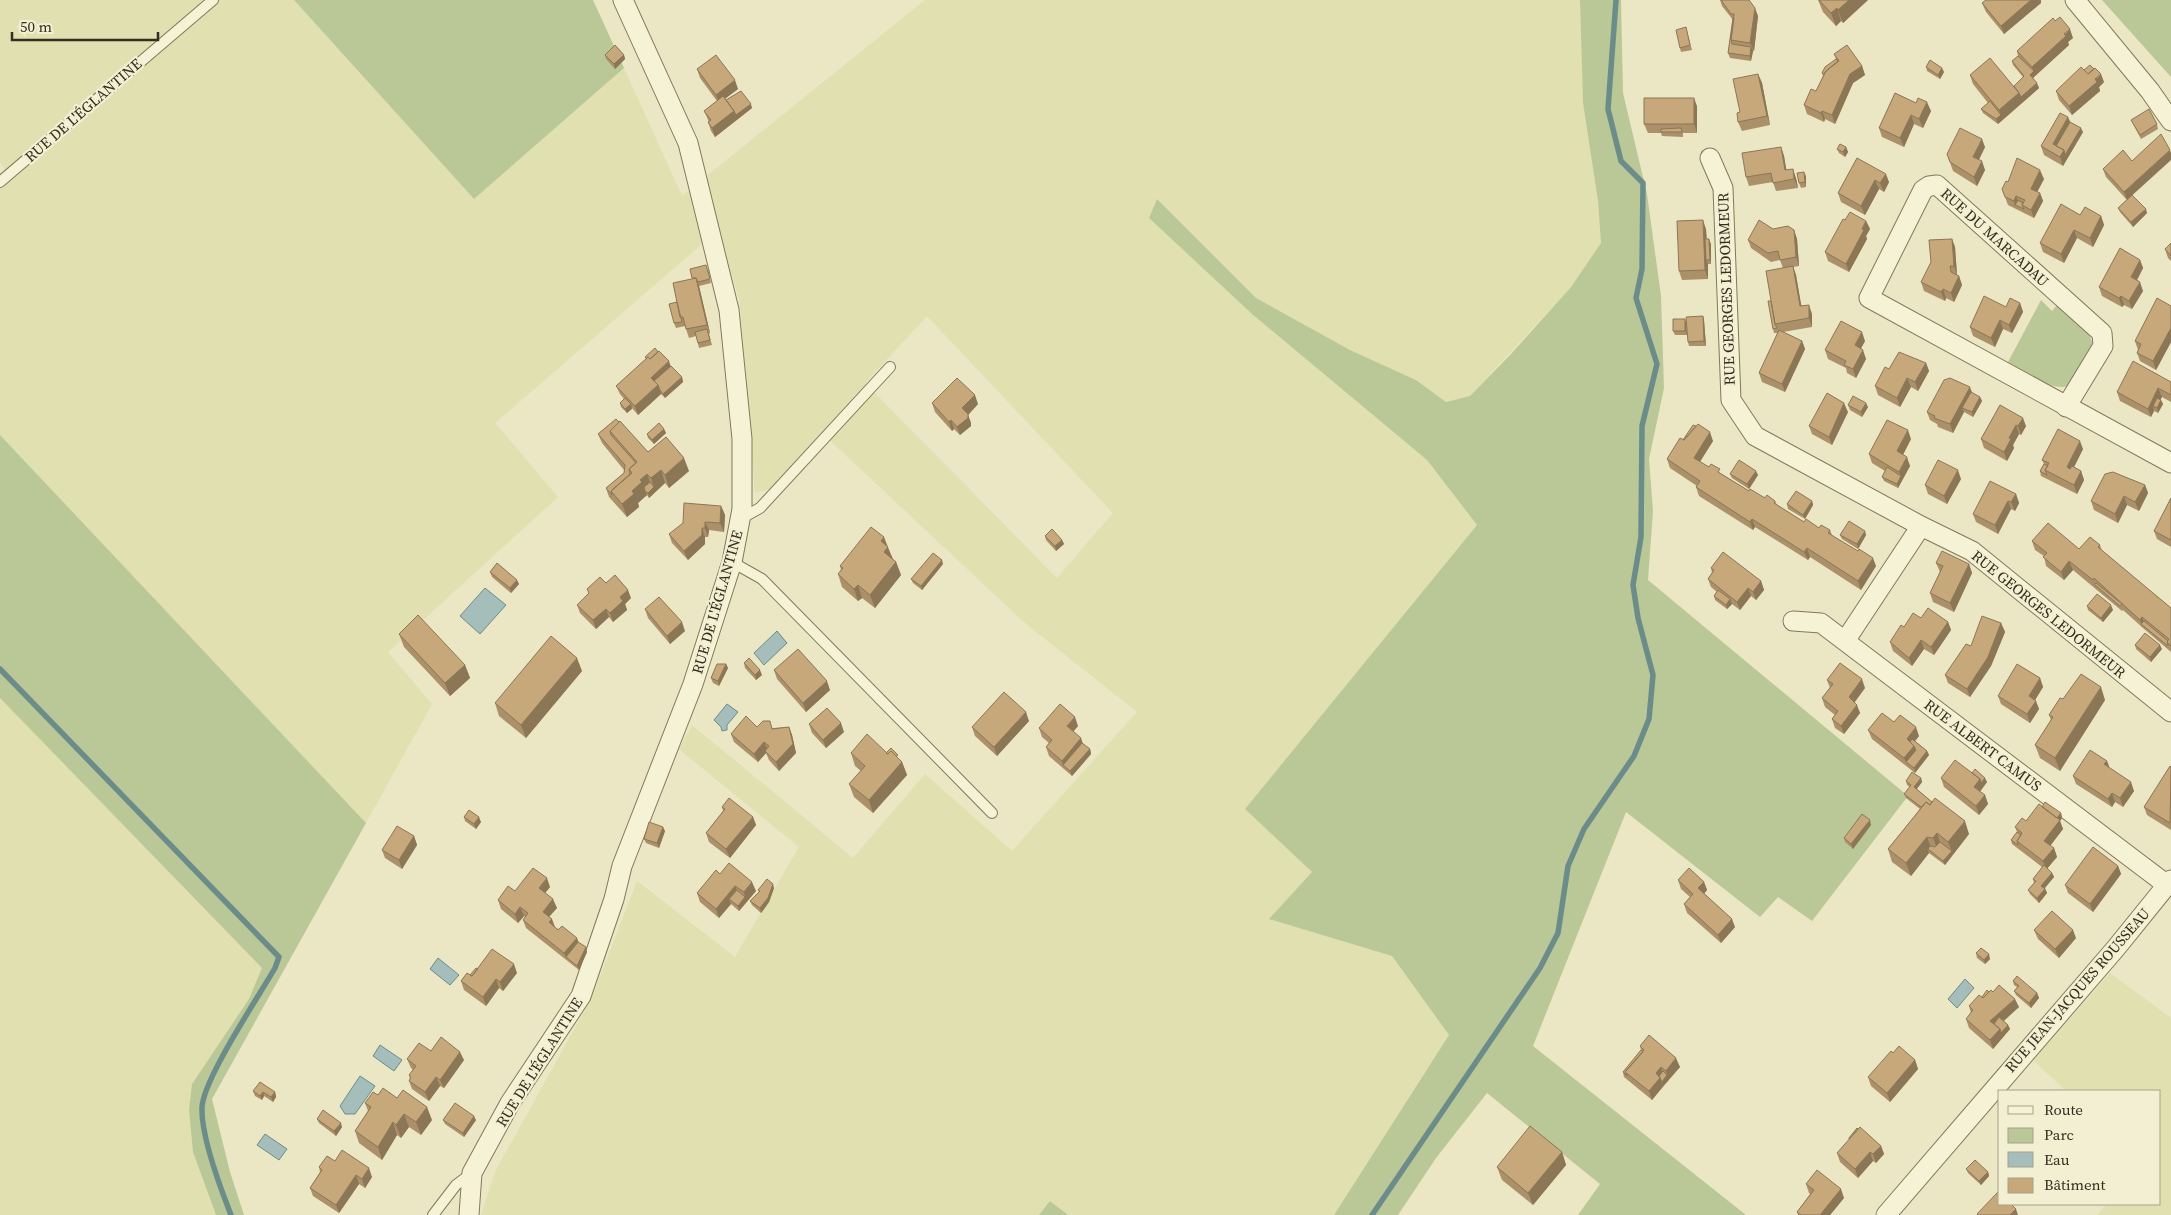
<svg xmlns="http://www.w3.org/2000/svg" width="2171" height="1215" font-family="'Source Serif 4',serif">
	<rect width="100%" height="100%" fill="#ebe6c3"/>
	<!-- farmland -->
	<path fill="#e0e0b1" fill-rule="evenodd" d="M 0,0 L 294,0 L 474,199 L 624,68 L 682,196 L 925,0 L 1580,0 L 1583,103 L 1598,201 L 1601,243 L 1571,287 L 1470,396 L 1446,402 L 1416,380 L 1350,350 L 1256,298 L 1157,199 L 1149,218 L 1252,314 L 1427,460 L 1477,525 L 1245,809 L 1312,872 L 1270,919 L 1392,956 L 1449,1035 L 1334,1215 L 1068,1215 L 1050,1201 L 1039,1215 L 481,1215 L 495,1172 L 592,997 L 637,881 L 735,957 L 799,847 L 679,749 L 692,725 L 853,858 L 925,774 L 1012,851 L 1137,712 L 1025,623 L 823,434 L 772,489 L 755,492 L 739,298 L 717,231 L 495,423 L 558,497 L 388,652 L 432,704 L 366,823 L 0,435 L 0,184 L 10,175 L 0,163 ZM 927,316 L 1113,513 L 1057,578 L 865,383 Z
		M 0,698 L 263,968 L 250,999 L 192,1084 L 193,1152 L 216,1215 L 0,1215 Z
		M 2110,973 L 2171,1018 L 2171,1215 L 2097,1215 L 2107,1204 L 2160,1204 L 2160,1091 L 2066,1091 L 2033,1060 Z"/>
	<!-- green -->
	<path fill="#bac898" d="M 294,0 L 593,0 L 624,68 L 474,199 Z
		M 1580,0 L 1621,0 L 1623,93 L 1647,194 L 1661,296 L 1664,388 L 1649,459 L 1653,511 L 1648,580 L 1908,796 L 1812,921 L 1778,897 L 1760,917 L 1626,812 L 1533,1046 L 1746,1215 L 1578,1215 L 1600,1184 L 1487,1093 L 1436,1158 L 1398,1215 L 1334,1215 L 1449,1035 L 1392,956 L 1269,919 L 1312,872 L 1245,809 L 1477,525 L 1427,460 L 1252,314 L 1149,218 L 1157,199 L 1256,298 L 1350,350 L 1416,380 L 1446,402 L 1470,396 L 1511,354 L 1571,287 L 1601,243 L 1598,201 L 1583,103 Z
		M 2102,0 L 2171,0 L 2171,77 Z
		M 2041,300 L 2052,311 L 2057,305 L 2089,334 L 2093,344 L 2068,386 C 2052,392 2023,370 2008,362 Z
		M 0,435 L 366,823 L 212,1099 L 230,1172 L 244,1215 L 216,1215 L 193,1152 L 189,1110 L 192,1084 L 249,999 L 262,968 L 0,698 Z
		M 1050,1201 L 1068,1215 L 1039,1215 Z"/>
	<!-- water -->
	<path fill="#a5bebb" stroke="#6c8c89" d="M 485,588 L 506,605 L 480,634 L 460,616 Z
		M 777,631 L 787,643 L 764,665 L 754,653 Z
		M 727,704 L 738,712 L 727,725 L 727,730 L 722,731 L 721,727 L 714,720 Z
		M 438,958 L 459,975 L 450,985 L 430,969 Z
		M 1965,979 L 1974,988 L 1957,1008 L 1948,999 Z
		M 380,1045 L 402,1060 L 394,1071 L 373,1056 Z
		M 360,1076 L 375,1086 L 355,1114 L 345,1114 L 340,1106 Z
		M 265,1134 L 287,1149 L 279,1160 L 257,1145 Z"/>
	<g fill="none" stroke-linecap="round" stroke-linejoin="round">
		<!-- stream -->
		<path stroke="#6c8c89" stroke-width="5.5" d="M 0,669 L 279,957 L 275,968 C 259,996 202,1081 202,1108 C 201,1137 220,1187 231,1215
			M 1372,1215 L 1540,968 L 1558,933 L 1568,866 L 1584,829 L 1634,756 L 1649,719 L 1653,675 L 1638,618 L 1633,585 L 1641,537 L 1642,426 L 1657,364 L 1636,298 L 1642,269 L 1643,183 L 1621,161 L 1608,109 L 1616,0"/>
		<defs>
			<path id="service" d="M 0,182 L 213,0
				M 740,519 L 760,508 L 890,367
				M 732,562 L 762,579 L 992,813
				M 433,1215 L 456,1185 L 472,1173"/>
			<path id="minor" d="M 2075,0 L 2150,91 L 2171,121
				M 1710,158 L 1723,188 L 1731,400 L 1755,436 L 1921,526 L 1972,551 L 2171,712
				M 2066,407 L 2103,346 L 2102,333 L 1937,185 L 1929,186 L 1923,190 L 1869,298 L 2171,463
				M 1793,621 L 1821,623 L 2167,885
				M 1845,641 L 1921,526
				M 469,1215 L 472,1173 L 510,1103 L 581,996 L 614,899 L 622,866 L 693,684 L 732,562 L 742,509 L 742,439 L 729,310 L 688,143 L 623,0
				M 1886,1215 L 2116,948 L 2171,880"/>
		</defs>
		<!-- service casing -->
		<use href="#service" stroke="#84785b" stroke-width="12"/>
		<!-- minor casing -->
		<use href="#minor" stroke="#84785b" stroke-width="21"/>
		<!-- service -->
		<use href="#service" stroke="#f6f2d6" stroke-width="10"/>
		<!-- minor -->
		<use href="#minor" stroke="#f6f2d6" stroke-width="19"/>
	</g>
	<!-- wall -->
	<path fill="#ab906a" d="M 1720,0 L 1749,0 L 1758,16 L 1754,51 L 1753,51 L 1751,61 L 1730,58 L 1728,53 L 1733,20 L 1722,6 Z
		M 1818,0 L 1868,0 L 1843,23 L 1841,21 L 1836,26 L 1823,12 Z
		M 1986,0 L 2041,0 L 2041,3 L 2004,34 L 1986,12 L 1982,3 Z
		M 1686,27 L 1692,50 L 1681,52 L 1680,48 Z
		M 2073,38 L 2068,42 L 2069,45 L 2033,78 L 2039,88 L 1998,124 L 1983,113 L 1981,109 L 1988,103 L 1973,84 L 1970,75 L 2014,86 L 2023,77 L 2013,65 L 2012,61 L 2018,56 L 2017,51 Z
		M 1834,54 L 1862,66 L 1865,75 L 1853,83 L 1835,124 L 1825,119 L 1824,122 L 1807,114 L 1804,105 L 1816,91 L 1823,76 L 1822,73 L 1836,59 Z
		M 605,55 L 624,55 L 625,59 L 615,69 L 606,59 Z
		M 1926,67 L 1944,72 L 1940,79 L 1927,71 Z
		M 697,69 L 738,89 L 725,99 L 726,100 L 752,108 L 715,137 L 711,131 L 708,122 L 709,122 L 704,111 L 717,101 L 700,78 Z
		M 2084,70 L 2104,82 L 2099,87 L 2100,91 L 2072,115 L 2059,100 L 2056,91 Z
		M 1758,74 L 1762,83 L 1770,125 L 1742,131 L 1738,122 L 1740,112 Z
		M 1895,93 L 1931,111 L 1923,128 L 1914,124 L 1904,147 L 1882,137 L 1879,128 Z
		M 1697,106 L 1697,133 L 1683,133 L 1683,137 L 1662,136 L 1661,133 L 1648,133 L 1644,124 Z
		M 2131,120 L 2157,124 L 2158,129 L 2141,139 L 2133,124 Z
		M 2070,122 L 2083,132 L 2063,166 L 2044,155 L 2041,146 Z
		M 1781,147 L 1784,156 L 1786,170 L 1796,178 L 1798,188 L 1776,191 L 1773,182 L 1749,186 L 1746,177 Z
		M 1846,147 L 1848,152 L 1845,157 L 1839,153 L 1837,149 Z
		M 1985,147 L 1979,160 L 1985,170 L 1977,186 L 1953,171 L 1947,154 Z
		M 1857,158 L 1889,182 L 1884,192 L 1879,189 L 1865,215 L 1841,202 L 1838,193 Z
		M 2103,169 L 2133,196 L 2147,213 L 2133,227 L 2120,212 L 2118,208 L 2127,200 L 2106,177 Z
		M 1806,176 L 1806,187 L 1801,188 L 1799,183 Z
		M 2044,179 L 2037,192 L 2040,193 L 2043,201 L 2034,218 L 2008,205 L 2002,189 L 2008,182 Z
		M 2080,215 L 2101,216 L 2104,225 L 2093,247 L 2077,238 L 2064,263 L 2043,252 L 2040,243 Z
		M 1845,220 L 1866,221 L 1870,229 L 1866,236 L 1867,239 L 1849,272 L 1828,261 L 1825,252 Z
		M 1706,229 L 1707,239 L 1711,244 L 1711,264 L 1708,264 L 1708,279 L 1682,280 L 1679,271 Z
		M 1794,230 L 1797,239 L 1799,266 L 1793,267 L 1796,275 L 1801,306 L 1812,314 L 1812,327 L 1783,332 L 1802,341 L 1805,349 L 1785,392 L 1762,382 L 1759,373 L 1778,333 L 1774,333 L 1773,329 L 1771,301 L 1783,268 L 1780,260 L 1771,262 L 1751,248 L 1748,240 Z
		M 1952,239 L 1955,247 L 1957,275 L 1956,275 L 1959,276 L 1962,285 L 1954,302 L 1946,298 L 1945,301 L 1924,291 L 1921,282 Z
		M 2171,243 L 2171,261 L 2168,258 L 2165,249 Z
		M 2140,260 L 2143,268 L 2137,280 L 2143,291 L 2132,309 L 2124,305 L 2122,307 L 2102,296 L 2099,287 Z
		M 708,269 L 711,283 L 699,286 L 710,333 L 709,334 L 712,345 L 699,348 L 696,336 L 689,338 L 685,326 L 676,328 L 674,323 L 677,302 Z
		M 2020,303 L 2023,312 L 2012,333 L 2003,329 L 1995,347 L 1973,336 L 1970,327 L 2006,307 Z
		M 2171,306 L 2171,342 L 2156,370 L 2140,361 L 2137,353 L 2138,350 L 2135,341 Z
		M 1703,316 L 1704,320 L 1706,346 L 1689,346 L 1688,342 Z
		M 1686,323 L 1687,335 L 1675,335 L 1673,331 Z
		M 1865,341 L 1861,348 L 1866,359 L 1856,378 L 1847,373 L 1846,368 L 1828,359 L 1825,350 Z
		M 645,357 L 671,366 L 682,377 L 683,382 L 665,398 L 661,394 L 638,415 L 632,408 L 627,413 L 621,407 L 620,403 L 624,399 L 620,394 L 616,386 L 646,359 Z
		M 1926,363 L 1929,371 L 1918,391 L 1911,387 L 1900,407 L 1878,395 L 1875,386 L 1889,369 Z
		M 2171,382 L 2171,402 L 2162,397 L 2160,399 L 2163,404 L 2158,413 L 2154,411 L 2151,417 L 2120,401 L 2117,392 Z
		M 1972,393 L 1980,397 L 1982,401 L 1973,417 L 1964,412 L 1953,433 L 1938,427 L 1937,424 L 1930,420 L 1927,412 Z
		M 932,403 L 978,404 L 968,415 L 971,423 L 971,426 L 960,435 L 954,429 L 952,431 L 935,412 Z
		M 1848,405 L 1868,407 L 1862,417 L 1850,410 Z
		M 2000,405 L 2026,426 L 2021,435 L 2019,434 L 2013,445 L 2014,448 L 2007,461 L 1984,448 L 1981,439 Z
		M 1848,412 L 1832,445 L 1812,434 L 1809,426 Z
		M 616,419 L 648,452 L 689,471 L 669,488 L 665,483 L 649,498 L 647,495 L 638,503 L 639,507 L 627,517 L 609,497 L 606,488 L 624,473 L 624,470 L 602,443 L 598,434 Z
		M 664,429 L 666,433 L 654,444 L 648,438 L 647,434 Z
		M 1911,439 L 1903,455 L 1910,466 L 1898,488 L 1884,481 L 1882,477 L 1885,471 L 1872,463 L 1869,454 Z
		M 1683,440 L 1713,441 L 1700,462 L 1722,474 L 1749,491 L 1765,498 L 1775,501 L 1777,505 L 1804,522 L 1819,528 L 1830,530 L 1832,535 L 1876,566 L 1861,590 L 1810,557 L 1808,560 L 1755,527 L 1753,530 L 1699,496 L 1696,487 L 1697,486 L 1670,468 L 1667,459 Z
		M 2083,449 L 2074,467 L 2081,471 L 2084,480 L 2077,494 L 2041,476 L 2040,471 L 2044,464 L 2042,460 Z
		M 1730,474 L 1758,475 L 1749,489 L 1732,478 Z
		M 1961,479 L 1947,504 L 1928,494 L 1925,485 Z
		M 2145,485 L 2148,493 L 2139,511 L 2127,505 L 2118,523 L 2094,510 L 2091,501 Z
		M 2016,494 L 2019,503 L 2015,511 L 2011,509 L 1998,534 L 1976,522 L 1973,514 Z
		M 2171,498 L 2171,547 L 2157,539 L 2154,531 Z
		M 1812,501 L 1813,505 L 1805,519 L 1788,509 L 1787,504 Z
		M 721,506 L 725,515 L 724,532 L 709,530 L 708,537 L 705,537 L 705,544 L 688,560 L 672,543 L 669,534 Z
		M 1840,535 L 1866,535 L 1858,549 L 1842,539 Z
		M 1045,536 L 1062,540 L 1064,544 L 1056,551 L 1046,540 Z
		M 2032,541 L 2079,549 L 2100,545 L 2102,551 L 2171,608 L 2171,652 L 2143,628 L 2123,610 L 2122,611 L 2073,570 L 2064,580 L 2046,566 L 2044,556 L 2035,550 Z
		M 887,546 L 893,559 L 896,562 L 901,575 L 875,608 L 862,598 L 858,601 L 842,587 L 838,574 L 841,570 L 840,566 Z
		M 1936,563 L 1969,564 L 1972,573 L 1954,612 L 1933,602 L 1930,593 L 1940,572 Z
		M 943,564 L 922,590 L 913,583 L 911,579 Z
		M 1711,568 L 1761,581 L 1764,590 L 1756,600 L 1751,596 L 1740,610 L 1732,604 L 1727,609 L 1715,600 L 1714,596 L 1717,592 L 1711,587 L 1708,579 L 1712,573 Z
		M 490,572 L 519,584 L 511,593 L 492,577 Z
		M 606,583 L 631,598 L 625,604 L 627,610 L 613,622 L 609,617 L 596,629 L 580,613 L 577,605 Z
		M 2087,606 L 2113,610 L 2103,622 L 2088,610 Z
		M 645,609 L 685,631 L 670,644 L 648,618 Z
		M 1921,618 L 1948,622 L 1951,630 L 1934,655 L 1924,649 L 1912,666 L 1893,651 L 1890,642 L 1904,627 Z
		M 2001,623 L 2005,632 L 1991,666 L 1970,697 L 1948,683 L 1945,675 Z
		M 399,634 L 465,665 L 470,678 L 450,696 L 404,647 Z
		M 2135,645 L 2162,649 L 2151,662 L 2136,649 Z
		M 744,663 L 762,675 L 756,680 L 745,668 Z
		M 726,664 L 728,668 L 719,686 L 713,683 L 711,678 Z
		M 774,670 L 830,690 L 806,712 L 777,679 Z
		M 582,671 L 526,738 L 499,716 L 495,703 Z
		M 2040,678 L 2043,687 L 2035,700 L 2039,709 L 2030,723 L 2001,704 L 1998,696 Z
		M 1827,680 L 1865,688 L 1854,702 L 1860,713 L 1844,734 L 1835,728 L 1832,719 L 1835,715 L 1825,707 L 1822,698 L 1830,688 Z
		M 2063,699 L 2105,700 L 2060,771 L 2040,758 L 2035,745 L 2051,720 L 2049,715 Z
		M 1029,721 L 997,756 L 975,736 L 972,727 Z
		M 1894,722 L 1919,736 L 1915,741 L 1927,751 L 1929,755 L 1915,773 L 1872,739 L 1868,730 Z
		M 809,724 L 844,732 L 826,748 L 812,733 Z
		M 756,726 L 773,728 L 789,727 L 792,735 L 796,753 L 779,771 L 769,760 L 766,753 L 758,762 L 734,742 L 731,734 Z
		M 1078,726 L 1073,732 L 1082,743 L 1090,749 L 1091,754 L 1072,776 L 1049,756 L 1046,747 L 1049,743 L 1042,737 L 1039,728 Z
		M 851,753 L 886,753 L 899,759 L 902,762 L 907,775 L 873,813 L 854,797 L 849,784 L 861,771 L 855,766 Z
		M 2107,761 L 2109,767 L 2134,791 L 2123,807 L 2115,802 L 2112,807 L 2076,784 L 2073,776 Z
		M 2171,767 L 2171,830 L 2147,815 L 2144,807 Z
		M 1972,773 L 1987,782 L 1980,792 L 1985,795 L 1988,804 L 1979,815 L 1944,787 L 1941,778 Z
		M 1921,778 L 1922,782 L 1917,789 L 1969,834 L 1945,865 L 1929,853 L 1911,876 L 1892,862 L 1888,849 L 1920,809 L 1906,798 L 1904,794 L 1910,787 L 1907,785 L 1906,781 Z
		M 722,807 L 753,817 L 756,825 L 730,858 L 709,842 L 706,833 L 723,811 Z
		M 2042,807 L 2061,813 L 2062,818 L 2060,821 L 2063,829 L 2050,846 L 2054,848 L 2057,857 L 2047,868 L 2052,873 L 2054,877 L 2045,888 L 2047,893 L 2039,903 L 2030,894 L 2028,890 L 2034,883 L 2033,879 L 2042,867 L 2012,844 L 2011,840 L 2017,832 L 2015,827 L 2026,821 Z
		M 464,817 L 481,822 L 476,829 L 465,821 Z
		M 1871,825 L 1853,849 L 1845,842 L 1844,838 Z
		M 665,831 L 659,848 L 646,843 L 644,839 Z
		M 414,836 L 417,845 L 402,869 L 385,858 L 382,850 Z
		M 2118,866 L 2121,874 L 2093,912 L 2068,893 L 2065,885 Z
		M 720,874 L 756,891 L 739,911 L 731,904 L 719,918 L 700,902 L 697,893 Z
		M 1678,880 L 1704,882 L 1707,890 L 1704,894 L 1735,927 L 1721,943 L 1687,913 L 1684,904 L 1690,897 L 1681,889 Z
		M 550,887 L 545,893 L 557,908 L 549,917 L 555,927 L 578,942 L 587,952 L 579,970 L 526,928 L 523,920 L 525,917 L 524,916 L 518,923 L 501,909 L 498,900 L 515,891 Z
		M 774,888 L 769,902 L 761,913 L 752,905 L 750,901 L 759,892 L 758,890 Z
		M 2034,930 L 2076,938 L 2059,958 L 2038,939 Z
		M 1976,953 L 1990,959 L 1985,964 L 1977,958 Z
		M 478,969 L 517,973 L 503,991 L 499,988 L 486,1006 L 464,990 L 461,981 Z
		M 2013,981 L 2037,993 L 2039,998 L 2031,1008 L 2016,995 L 2014,991 L 2017,987 L 2014,985 Z
		M 1989,992 L 1993,992 L 2019,1007 L 2004,1021 L 2008,1025 L 2010,1029 L 1993,1049 L 1969,1028 L 1966,1019 L 1971,1013 L 1969,1006 Z
		M 1640,1046 L 1680,1067 L 1652,1100 L 1624,1077 L 1623,1072 L 1641,1050 Z
		M 431,1051 L 464,1060 L 444,1088 L 440,1086 L 429,1101 L 412,1089 L 409,1081 L 410,1079 L 409,1075 L 413,1070 L 411,1068 L 407,1059 Z
		M 1893,1053 L 1915,1060 L 1918,1069 L 1890,1102 L 1871,1086 L 1868,1077 Z
		M 253,1091 L 275,1092 L 276,1097 L 273,1102 L 264,1096 L 262,1100 L 255,1096 Z
		M 365,1103 L 432,1120 L 421,1135 L 409,1127 L 401,1138 L 397,1135 L 382,1160 L 359,1143 L 355,1131 L 368,1111 Z
		M 317,1119 L 342,1127 L 336,1136 L 319,1123 Z
		M 443,1120 L 476,1120 L 464,1137 L 445,1124 Z
		M 1881,1146 L 1884,1154 L 1876,1163 L 1873,1161 L 1858,1178 L 1840,1162 L 1837,1153 Z
		M 1562,1152 L 1566,1165 L 1533,1205 L 1502,1180 L 1497,1167 Z
		M 335,1161 L 372,1177 L 365,1188 L 359,1184 L 339,1213 L 313,1196 L 310,1188 L 320,1172 L 319,1167 Z
		M 1966,1169 L 1988,1172 L 1989,1176 L 1981,1185 L 1968,1173 Z
		M 1806,1184 L 1844,1198 L 1830,1215 L 1798,1215 L 1797,1212 L 1810,1194 L 1809,1193 Z"/>
	<!-- shaded-wall -->
	<path fill="#8b7656" d="M 1849,0 L 1868,0 L 1843,23 L 1838,10 Z
		M 2031,0 L 2041,0 L 2041,3 L 2004,34 L 2001,26 Z
		M 1755,8 L 1758,16 L 1754,51 L 1750,43 Z
		M 1837,8 L 1841,21 L 1836,26 L 1831,13 Z
		M 2070,29 L 2073,38 L 2068,42 L 2069,45 L 2035,76 L 2032,67 Z
		M 1751,47 L 1753,51 L 1751,61 L 1750,56 Z
		M 624,55 L 625,59 L 615,69 L 614,64 Z
		M 1862,66 L 1865,75 L 1853,83 L 1835,124 L 1832,115 L 1850,74 Z
		M 1942,68 L 1944,72 L 1940,79 L 1938,75 Z
		M 2034,71 L 2035,76 L 2031,80 L 2030,75 Z
		M 1758,74 L 1762,83 L 1770,125 L 1767,116 Z
		M 2101,74 L 2104,82 L 2099,87 L 2100,91 L 2072,115 L 2069,106 Z
		M 735,80 L 738,89 L 719,103 L 716,95 Z
		M 2037,83 L 2039,88 L 1998,124 L 1996,119 L 2001,115 L 1999,110 L 2019,93 Z
		M 1694,98 L 1697,106 L 1697,133 L 1694,124 Z
		M 1927,102 L 1931,111 L 1923,128 L 1919,119 Z
		M 751,104 L 752,108 L 715,137 L 712,128 L 734,111 Z
		M 1822,111 L 1825,119 L 1824,122 L 1821,113 Z
		M 1911,115 L 1914,124 L 1904,147 L 1900,138 Z
		M 2068,117 L 2072,126 L 2054,149 L 2053,144 Z
		M 2081,128 L 2083,132 L 2063,166 L 2060,157 L 2064,150 Z
		M 1982,139 L 1985,147 L 1976,165 L 1973,157 Z
		M 1781,147 L 1784,156 L 1788,179 L 1785,170 Z
		M 1846,147 L 1848,152 L 1845,157 L 1843,152 Z
		M 2170,150 L 2171,153 L 2171,160 L 2127,200 L 2124,192 Z
		M 1982,161 L 1985,170 L 1977,186 L 1974,177 Z
		M 1793,169 L 1796,178 L 1798,188 L 1794,179 Z
		M 2040,170 L 2044,179 L 2034,198 L 2031,189 Z
		M 1804,172 L 1806,176 L 1806,187 L 1805,182 Z
		M 1886,174 L 1889,182 L 1884,192 L 1880,183 Z
		M 1875,180 L 1879,189 L 1865,215 L 1861,206 Z
		M 2040,193 L 2043,201 L 2034,218 L 2031,210 Z
		M 2016,196 L 2019,204 L 2015,205 L 2014,201 Z
		M 2146,209 L 2147,213 L 2133,227 L 2131,222 Z
		M 2101,216 L 2104,225 L 2093,247 L 2090,238 Z
		M 1703,220 L 1706,229 L 1707,260 L 1706,260 L 1708,264 L 1708,279 L 1705,270 Z
		M 1866,221 L 1870,229 L 1866,236 L 1867,239 L 1849,272 L 1846,264 Z
		M 1794,230 L 1797,239 L 1799,266 L 1796,257 Z
		M 2074,230 L 2077,238 L 2064,263 L 2061,254 Z
		M 1709,239 L 1711,244 L 1711,264 L 1710,260 Z
		M 1952,239 L 1955,247 L 1957,275 L 1954,266 Z
		M 2140,260 L 2143,268 L 2134,286 L 2131,277 Z
		M 1793,266 L 1796,275 L 1803,315 L 1800,306 Z
		M 1959,276 L 1962,285 L 1954,302 L 1951,293 Z
		M 696,278 L 699,286 L 710,333 L 707,325 Z
		M 2140,282 L 2143,291 L 2132,309 L 2129,301 Z
		M 1943,289 L 1946,298 L 1945,301 L 1941,292 Z
		M 2121,296 L 2124,305 L 2122,307 L 2119,298 Z
		M 2020,303 L 2023,312 L 2012,333 L 2009,325 Z
		M 1809,305 L 1812,314 L 1812,327 L 1809,318 Z
		M 1703,316 L 1704,320 L 1706,346 L 1704,341 Z
		M 1685,319 L 1686,323 L 1687,335 L 1685,331 Z
		M 2000,320 L 2003,329 L 1995,347 L 1991,338 Z
		M 2171,328 L 2171,342 L 2156,370 L 2153,361 Z
		M 1862,332 L 1865,341 L 1858,354 L 1855,345 Z
		M 1802,341 L 1805,349 L 1785,392 L 1782,384 Z
		M 1863,350 L 1866,359 L 1856,378 L 1853,369 Z
		M 669,361 L 672,370 L 656,385 L 651,378 Z
		M 1926,363 L 1929,371 L 1918,391 L 1915,382 Z
		M 682,377 L 683,382 L 665,398 L 663,394 Z
		M 1907,378 L 1911,387 L 1900,407 L 1897,398 Z
		M 658,385 L 661,394 L 638,415 L 635,406 Z
		M 1970,387 L 1973,395 L 1962,408 L 1964,412 L 1953,433 L 1950,424 Z
		M 2158,388 L 2162,397 L 2156,408 L 2153,406 L 2154,411 L 2151,417 L 2148,409 Z
		M 975,395 L 978,404 L 968,415 L 971,423 L 971,426 L 960,435 L 957,427 L 962,408 Z
		M 1980,397 L 1982,401 L 1973,417 L 1972,412 Z
		M 2161,400 L 2163,404 L 2158,413 L 2157,408 Z
		M 1844,403 L 1848,412 L 1832,445 L 1829,437 Z
		M 1866,403 L 1868,407 L 1862,417 L 1861,412 Z
		M 631,404 L 632,409 L 627,413 L 625,409 Z
		M 2023,418 L 2026,426 L 2021,435 L 2018,426 Z
		M 951,420 L 954,429 L 952,431 L 949,422 Z
		M 2016,425 L 2019,434 L 2013,445 L 2014,448 L 2007,461 L 2004,452 L 2009,438 Z
		M 664,429 L 666,433 L 654,444 L 652,440 Z
		M 1908,430 L 1911,439 L 1900,460 L 1897,451 Z
		M 1710,432 L 1713,441 L 1697,466 L 1694,458 Z
		M 2080,441 L 2083,449 L 2070,475 L 2067,467 Z
		M 1907,457 L 1910,466 L 1898,488 L 1897,484 L 1901,476 L 1899,472 Z
		M 684,458 L 689,471 L 669,488 L 665,475 Z
		M 661,470 L 665,483 L 649,498 L 648,493 L 654,487 L 651,478 Z
		M 1958,470 L 1961,479 L 1947,504 L 1944,496 Z
		M 1756,471 L 1758,475 L 1749,489 L 1747,484 Z
		M 2081,471 L 2084,480 L 2077,494 L 2074,485 Z
		M 647,474 L 652,487 L 645,491 L 647,495 L 638,503 L 639,507 L 627,517 L 622,504 L 640,480 Z
		M 2145,485 L 2148,493 L 2139,511 L 2135,502 Z
		M 2016,494 L 2019,503 L 2015,511 L 2011,502 Z
		M 2124,496 L 2127,505 L 2118,523 L 2115,514 Z
		M 1812,501 L 1813,505 L 1805,519 L 1803,515 Z
		M 2008,501 L 2011,509 L 1998,534 L 1995,525 Z
		M 721,506 L 725,515 L 724,532 L 720,523 Z
		M 1752,519 L 1755,527 L 1753,530 L 1750,522 Z
		M 705,522 L 709,530 L 708,537 L 705,528 Z
		M 702,528 L 705,537 L 705,544 L 688,560 L 684,551 Z
		M 1865,531 L 1866,535 L 1858,549 L 1857,544 Z
		M 884,537 L 893,560 L 889,565 L 881,541 Z
		M 1062,540 L 1064,544 L 1056,551 L 1055,546 Z
		M 1807,548 L 1810,557 L 1808,560 L 1804,552 Z
		M 1873,558 L 1876,566 L 1861,590 L 1858,581 Z
		M 942,560 L 943,564 L 922,590 L 921,586 Z
		M 2069,561 L 2073,570 L 2064,580 L 2061,572 Z
		M 896,562 L 901,575 L 875,608 L 870,595 Z
		M 1969,564 L 1972,573 L 1954,612 L 1950,603 Z
		M 517,580 L 519,584 L 511,593 L 510,588 Z
		M 1761,581 L 1764,590 L 1756,600 L 1753,592 Z
		M 858,585 L 862,598 L 858,601 L 854,589 Z
		M 1748,588 L 1751,596 L 1740,610 L 1737,602 Z
		M 628,590 L 631,598 L 625,604 L 627,610 L 613,622 L 610,613 L 620,597 Z
		M 1730,599 L 1732,604 L 1727,609 L 1726,605 Z
		M 2111,605 L 2113,610 L 2103,622 L 2101,618 Z
		M 606,609 L 609,617 L 596,629 L 593,620 Z
		M 2142,617 L 2145,625 L 2141,624 L 2143,628 L 2140,620 Z
		M 682,622 L 685,631 L 670,644 L 667,636 Z
		M 1948,622 L 1951,630 L 1934,655 L 1931,647 Z
		M 2001,623 L 2005,632 L 1991,666 L 1970,697 L 1967,689 Z
		M 1921,640 L 1924,649 L 1912,666 L 1909,658 Z
		M 2160,645 L 2162,649 L 2151,662 L 2150,657 Z
		M 577,658 L 582,671 L 526,738 L 521,725 Z
		M 726,664 L 728,668 L 719,686 L 718,681 Z
		M 465,665 L 470,678 L 450,696 L 445,683 Z
		M 760,670 L 762,675 L 756,680 L 755,675 Z
		M 2040,678 L 2043,687 L 2032,705 L 2029,696 Z
		M 1862,679 L 1865,688 L 1852,706 L 1849,697 Z
		M 827,681 L 830,690 L 806,712 L 803,703 Z
		M 2101,687 L 2105,700 L 2060,771 L 2055,758 Z
		M 2036,701 L 2039,709 L 2030,723 L 2027,714 Z
		M 1857,705 L 1860,713 L 1844,734 L 1841,726 Z
		M 1026,712 L 1029,721 L 997,756 L 994,747 Z
		M 1075,717 L 1078,726 L 1070,735 L 1067,726 Z
		M 841,723 L 844,732 L 826,748 L 823,740 Z
		M 789,727 L 792,735 L 796,753 L 779,771 L 776,762 Z
		M 1916,727 L 1919,736 L 1911,746 L 1907,739 Z
		M 1081,738 L 1084,747 L 1063,765 L 1062,761 Z
		M 764,742 L 768,751 L 765,751 L 766,753 L 758,762 L 754,754 Z
		M 1914,746 L 1918,754 L 1906,762 L 1904,758 Z
		M 1090,749 L 1091,754 L 1072,776 L 1070,771 Z
		M 1927,751 L 1929,755 L 1915,773 L 1914,768 Z
		M 2107,761 L 2110,769 L 2104,764 Z
		M 902,762 L 907,775 L 873,813 L 869,800 Z
		M 1921,778 L 1922,782 L 1915,791 L 1914,787 Z
		M 1985,778 L 1987,782 L 1977,795 L 1974,787 L 1980,779 Z
		M 2131,782 L 2134,791 L 2123,807 L 2120,798 Z
		M 2112,793 L 2115,802 L 2112,807 L 2108,799 Z
		M 1985,795 L 1988,804 L 1979,815 L 1976,806 Z
		M 2061,813 L 2062,818 L 2060,821 L 2063,829 L 2047,850 L 2044,841 L 2055,820 Z
		M 479,817 L 481,822 L 476,829 L 474,824 Z
		M 753,817 L 756,825 L 730,858 L 726,849 Z
		M 1870,820 L 1871,825 L 1853,849 L 1851,844 Z
		M 1965,821 L 1969,834 L 1945,865 L 1943,861 L 1952,851 L 1948,842 Z
		M 663,827 L 665,831 L 659,848 L 657,843 Z
		M 1937,833 L 1941,846 L 1938,851 L 1933,838 Z
		M 414,836 L 417,845 L 402,869 L 399,860 Z
		M 1927,837 L 1932,850 L 1928,849 L 1929,853 L 1911,876 L 1906,863 Z
		M 2054,848 L 2057,857 L 2046,870 L 2043,861 Z
		M 2118,866 L 2121,874 L 2093,912 L 2090,904 Z
		M 2052,873 L 2054,877 L 2043,890 L 2041,886 Z
		M 547,878 L 550,887 L 542,897 L 539,888 Z
		M 752,882 L 756,891 L 739,911 L 738,906 L 745,897 L 744,892 Z
		M 1704,882 L 1707,890 L 1701,897 L 1698,888 Z
		M 773,884 L 774,888 L 769,902 L 761,913 L 760,908 Z
		M 735,886 L 739,895 L 729,899 L 731,904 L 719,918 L 716,909 Z
		M 2045,889 L 2047,893 L 2039,903 L 2037,898 Z
		M 553,899 L 557,908 L 546,920 L 543,912 Z
		M 520,907 L 524,916 L 518,923 L 515,914 Z
		M 552,919 L 555,927 L 549,922 Z
		M 1732,919 L 1735,927 L 1721,943 L 1718,935 Z
		M 2073,930 L 2076,938 L 2059,958 L 2055,949 Z
		M 577,938 L 580,946 L 566,957 L 564,953 Z
		M 586,947 L 587,952 L 579,970 L 577,966 Z
		M 1989,954 L 1990,959 L 1985,964 L 1984,960 Z
		M 514,964 L 517,973 L 503,991 L 500,982 Z
		M 496,979 L 499,988 L 486,1006 L 483,997 Z
		M 2037,993 L 2039,998 L 2031,1008 L 2029,1003 Z
		M 2015,999 L 2019,1007 L 1995,1028 L 1990,1021 Z
		M 2008,1025 L 2010,1029 L 1993,1049 L 1990,1040 L 2000,1029 Z
		M 460,1052 L 464,1060 L 444,1088 L 440,1080 Z
		M 1676,1058 L 1680,1067 L 1663,1086 L 1662,1082 L 1667,1075 L 1666,1071 Z
		M 1915,1060 L 1918,1069 L 1890,1102 L 1887,1093 Z
		M 1661,1067 L 1664,1076 L 1661,1080 L 1663,1086 L 1652,1100 L 1649,1091 L 1656,1073 Z
		M 436,1077 L 440,1086 L 429,1101 L 425,1092 Z
		M 263,1092 L 264,1096 L 262,1100 L 260,1096 Z
		M 275,1092 L 276,1097 L 273,1102 L 271,1097 Z
		M 427,1107 L 432,1120 L 421,1135 L 416,1122 Z
		M 404,1114 L 409,1127 L 401,1138 L 396,1125 Z
		M 474,1116 L 476,1120 L 464,1137 L 463,1133 Z
		M 393,1122 L 397,1135 L 382,1160 L 378,1147 Z
		M 341,1123 L 342,1127 L 336,1136 L 334,1131 Z
		M 1881,1146 L 1884,1154 L 1876,1163 L 1873,1154 Z
		M 1562,1152 L 1566,1165 L 1533,1205 L 1528,1193 Z
		M 1870,1152 L 1873,1161 L 1858,1178 L 1855,1169 Z
		M 369,1168 L 372,1177 L 365,1188 L 362,1179 Z
		M 1988,1172 L 1989,1176 L 1981,1185 L 1979,1181 Z
		M 356,1175 L 359,1184 L 339,1213 L 336,1205 Z
		M 1841,1189 L 1844,1198 L 1830,1215 L 1820,1215 Z
		M 2016,1209 L 2018,1215 L 2010,1215 Z"/>
	<!-- building -->
	<path fill="#c7a87b" stroke="#8b7656" d="M 1721,0 L 1749,0 L 1755,8 L 1750,43 L 1731,40 L 1734,14 L 1731,14 Z
		M 1819,0 L 1849,0 L 1838,10 L 1837,8 L 1831,13 Z
		M 1986,0 L 2031,0 L 2001,26 L 1982,3 Z
		M 2060,17 L 2070,29 L 2064,34 L 2066,36 L 2032,67 L 2017,51 L 2053,18 L 2055,21 Z
		M 1733,18 L 1734,18 L 1731,40 L 1732,44 L 1751,47 L 1750,56 L 1728,53 Z
		M 1686,27 L 1690,45 L 1680,48 L 1676,30 Z
		M 615,45 L 624,55 L 614,64 L 605,55 Z
		M 1847,45 L 1862,66 L 1850,74 L 1832,115 L 1822,111 L 1821,113 L 1804,105 L 1811,89 L 1816,91 L 1826,71 L 1839,61 L 1834,54 Z
		M 716,55 L 735,80 L 716,95 L 697,69 Z
		M 2018,56 L 2034,71 L 2030,75 L 2037,83 L 2021,97 L 2019,93 L 2014,86 L 2024,76 L 2012,61 Z
		M 1990,58 L 2019,93 L 1999,110 L 1970,75 Z
		M 1836,59 L 1838,61 L 1826,71 L 1824,74 L 1822,73 L 1825,67 Z
		M 1930,60 L 1942,68 L 1938,75 L 1926,67 Z
		M 2090,65 L 2094,69 L 2088,74 L 2084,70 Z
		M 2081,67 L 2088,74 L 2095,68 L 2101,74 L 2095,79 L 2097,82 L 2069,106 L 2056,91 Z
		M 1758,74 L 1767,116 L 1738,122 L 1737,113 L 1740,112 L 1733,79 Z
		M 741,91 L 751,104 L 736,115 L 734,111 L 726,100 Z
		M 1895,93 L 1916,103 L 1918,98 L 1927,102 L 1919,119 L 1911,115 L 1900,138 L 1879,128 Z
		M 723,96 L 734,111 L 712,128 L 708,122 L 711,120 L 704,111 Z
		M 1644,98 L 1694,98 L 1694,124 L 1644,124 Z
		M 1990,101 L 2001,115 L 1996,119 L 1981,109 Z
		M 2149,109 L 2157,124 L 2140,135 L 2131,120 Z
		M 2060,113 L 2068,117 L 2053,144 L 2064,150 L 2060,157 L 2041,146 Z
		M 2070,122 L 2081,128 L 2065,155 L 2064,150 L 2056,146 Z
		M 1681,128 L 1682,132 L 1661,132 L 1661,129 Z
		M 1960,128 L 1982,139 L 1973,157 L 1982,161 L 1974,177 L 1950,162 L 1947,154 Z
		M 2161,134 L 2170,150 L 2124,192 L 2103,169 L 2123,150 L 2132,161 Z
		M 1840,144 L 1846,147 L 1843,152 L 1837,149 Z
		M 1781,147 L 1785,170 L 1793,169 L 1794,179 L 1773,183 L 1771,173 L 1746,177 L 1742,153 Z
		M 1857,158 L 1886,174 L 1880,183 L 1875,180 L 1861,206 L 1838,193 Z
		M 2017,158 L 2040,170 L 2031,189 L 2040,193 L 2031,210 L 2022,205 L 2025,200 L 2016,196 L 2014,201 L 2005,197 L 2002,189 L 2006,181 L 2008,182 Z
		M 1804,172 L 1805,182 L 1799,183 L 1797,173 Z
		M 2132,195 L 2146,209 L 2131,222 L 2118,208 Z
		M 2018,200 L 2023,203 L 2022,205 L 2024,209 L 2015,205 Z
		M 2061,204 L 2080,215 L 2085,207 L 2101,216 L 2090,238 L 2074,230 L 2061,254 L 2040,243 Z
		M 1850,212 L 1866,221 L 1862,229 L 1864,230 L 1846,264 L 1825,252 L 1843,219 L 1845,220 Z
		M 1703,220 L 1705,270 L 1679,271 L 1677,221 Z
		M 1759,220 L 1773,229 L 1788,226 L 1794,230 L 1796,257 L 1780,260 L 1778,251 L 1768,253 L 1748,240 Z
		M 1705,239 L 1709,239 L 1710,260 L 1706,260 Z
		M 1952,239 L 1954,266 L 1950,266 L 1951,272 L 1959,276 L 1951,293 L 1943,289 L 1941,292 L 1921,282 L 1931,262 L 1929,240 Z
		M 2171,243 L 2171,256 L 2165,249 Z
		M 2120,248 L 2140,260 L 2131,277 L 2140,282 L 2129,301 L 2121,296 L 2119,298 L 2099,287 Z
		M 706,265 L 710,279 L 698,282 L 696,278 L 692,278 L 690,269 Z
		M 1793,266 L 1800,306 L 1809,305 L 1809,318 L 1775,324 L 1766,271 Z
		M 696,278 L 707,325 L 686,329 L 683,317 L 680,317 L 673,283 Z
		M 1984,296 L 2006,307 L 2010,298 L 2020,303 L 2009,325 L 2000,320 L 1991,338 L 1970,327 Z
		M 2157,298 L 2171,306 L 2171,328 L 2153,361 L 2137,353 L 2141,344 L 2135,341 Z
		M 1768,301 L 1771,301 L 1775,324 L 1777,328 L 1773,329 Z
		M 677,302 L 682,322 L 674,323 L 669,304 Z
		M 1703,316 L 1704,341 L 1688,342 L 1686,317 Z
		M 1673,319 L 1685,319 L 1685,331 L 1673,331 Z
		M 1841,321 L 1862,332 L 1855,345 L 1863,350 L 1853,369 L 1844,365 L 1846,361 L 1825,350 Z
		M 707,329 L 710,340 L 698,343 L 695,332 Z
		M 1779,330 L 1802,341 L 1782,384 L 1759,373 Z
		M 655,348 L 658,352 L 650,359 L 648,357 L 647,358 L 645,357 Z
		M 659,351 L 669,361 L 651,378 L 658,385 L 635,406 L 616,386 L 648,357 L 650,359 Z
		M 1899,352 L 1926,363 L 1915,382 L 1907,378 L 1897,398 L 1875,386 L 1885,367 L 1889,369 Z
		M 2133,361 L 2171,382 L 2171,395 L 2158,388 L 2148,409 L 2117,392 Z
		M 671,366 L 682,377 L 663,394 L 660,390 L 658,385 L 654,381 Z
		M 957,378 L 975,395 L 962,408 L 968,414 L 968,418 L 957,427 L 951,420 L 949,422 L 932,403 Z
		M 1950,378 L 1970,387 L 1950,424 L 1934,418 L 1935,416 L 1927,412 L 1944,380 Z
		M 1971,392 L 1980,397 L 1972,412 L 1962,408 Z
		M 1827,393 L 1844,403 L 1829,437 L 1809,426 Z
		M 1853,396 L 1866,403 L 1861,412 L 1848,405 Z
		M 625,398 L 631,404 L 625,409 L 620,403 Z
		M 2157,398 L 2161,400 L 2157,408 L 2153,406 Z
		M 2000,405 L 2023,418 L 2018,426 L 2016,425 L 2009,438 L 2011,439 L 2004,452 L 1981,439 Z
		M 616,419 L 619,422 L 610,431 L 611,435 L 636,463 L 629,469 L 630,474 L 611,491 L 612,495 L 606,488 L 624,473 L 625,465 L 598,434 Z
		M 1887,420 L 1908,430 L 1897,451 L 1907,457 L 1899,472 L 1869,454 Z
		M 620,421 L 648,452 L 666,437 L 684,458 L 665,475 L 661,470 L 651,478 L 647,474 L 640,480 L 642,482 L 632,491 L 634,494 L 622,504 L 611,491 L 632,473 L 629,469 L 637,462 L 610,431 Z
		M 659,423 L 664,429 L 652,440 L 647,434 Z
		M 1698,424 L 1710,432 L 1694,458 L 1709,467 L 1711,464 L 1720,469 L 1718,472 L 1749,491 L 1750,489 L 1765,498 L 1767,495 L 1775,501 L 1774,503 L 1804,522 L 1806,519 L 1819,528 L 1821,525 L 1830,530 L 1828,533 L 1858,551 L 1859,549 L 1873,558 L 1858,581 L 1807,548 L 1804,552 L 1752,519 L 1750,522 L 1696,487 L 1700,481 L 1667,459 L 1680,438 L 1684,440 Z
		M 1693,425 L 1696,426 L 1684,440 L 1683,440 Z
		M 2058,429 L 2080,441 L 2067,467 L 2070,469 L 2072,466 L 2081,471 L 2074,485 L 2045,470 L 2049,463 L 2042,460 Z
		M 1739,460 L 1756,471 L 1747,484 L 1730,474 Z
		M 1938,460 L 1958,470 L 1944,496 L 1925,485 Z
		M 2044,464 L 2048,466 L 2045,470 L 2047,475 L 2040,471 Z
		M 1887,467 L 1901,476 L 1897,484 L 1882,477 Z
		M 2113,472 L 2145,485 L 2135,502 L 2124,496 L 2115,514 L 2091,501 L 2105,474 Z
		M 1990,481 L 2016,494 L 2011,502 L 2008,501 L 1995,525 L 1973,514 Z
		M 650,482 L 654,487 L 648,493 L 645,491 L 644,487 Z
		M 1796,491 L 1812,501 L 1803,515 L 1787,504 Z
		M 2171,498 L 2171,540 L 2154,531 Z
		M 684,503 L 721,506 L 720,523 L 705,522 L 705,528 L 702,528 L 702,535 L 684,551 L 669,534 L 683,523 Z
		M 1849,521 L 1865,531 L 1857,544 L 1840,535 Z
		M 2048,523 L 2079,549 L 2090,537 L 2100,545 L 2098,547 L 2171,608 L 2171,646 L 2167,642 L 2169,639 L 2142,617 L 2140,620 L 2094,578 L 2093,580 L 2069,561 L 2061,572 L 2043,557 L 2047,553 L 2032,541 Z
		M 871,527 L 884,537 L 881,541 L 888,547 L 884,552 L 896,562 L 870,595 L 858,585 L 854,589 L 838,574 L 843,568 L 840,566 Z
		M 1052,529 L 1062,540 L 1055,546 L 1045,536 Z
		M 1942,551 L 1969,564 L 1950,603 L 1930,593 L 1943,566 L 1936,563 Z
		M 1723,552 L 1761,581 L 1753,592 L 1748,588 L 1737,602 L 1708,579 L 1714,570 L 1711,568 Z
		M 933,553 L 942,560 L 921,586 L 911,579 Z
		M 497,563 L 517,580 L 510,588 L 490,572 Z
		M 615,575 L 628,590 L 620,597 L 623,601 L 610,613 L 606,609 L 593,620 L 577,605 L 589,593 L 587,589 L 600,577 L 606,583 Z
		M 2096,583 L 2122,604 L 2120,606 L 2094,584 Z
		M 1718,590 L 1730,599 L 1726,605 L 1714,596 Z
		M 2097,594 L 2111,605 L 2101,618 L 2087,606 Z
		M 659,597 L 682,622 L 667,636 L 645,609 Z
		M 1928,608 L 1948,622 L 1931,647 L 1921,640 L 1909,658 L 1890,642 L 1901,625 L 1904,627 L 1913,613 L 1921,618 Z
		M 418,615 L 465,665 L 445,683 L 399,634 Z
		M 1982,616 L 2001,623 L 1988,657 L 1967,689 L 1945,675 L 1966,644 L 1971,646 Z
		M 2144,621 L 2168,641 L 2167,642 L 2168,646 L 2141,624 Z
		M 2145,633 L 2160,645 L 2150,657 L 2135,645 Z
		M 551,636 L 577,658 L 521,725 L 495,703 Z
		M 798,649 L 827,681 L 803,703 L 774,670 Z
		M 749,658 L 760,670 L 755,675 L 744,663 Z
		M 1840,663 L 1862,679 L 1849,697 L 1857,705 L 1841,726 L 1832,719 L 1838,711 L 1822,698 L 1833,684 L 1827,680 Z
		M 717,664 L 726,664 L 718,681 L 711,678 Z
		M 2017,664 L 2040,678 L 2029,696 L 2036,701 L 2027,714 L 1998,696 Z
		M 2081,674 L 2101,687 L 2055,758 L 2035,745 L 2053,717 L 2049,715 L 2060,698 L 2063,699 Z
		M 1004,692 L 1026,712 L 994,747 L 972,727 Z
		M 1060,704 L 1075,717 L 1067,726 L 1081,738 L 1062,761 L 1046,747 L 1052,740 L 1039,728 Z
		M 827,708 L 841,723 L 823,740 L 809,724 Z
		M 1882,713 L 1894,722 L 1900,715 L 1916,727 L 1907,739 L 1914,746 L 1904,758 L 1868,730 Z
		M 746,716 L 757,727 L 763,721 L 770,721 L 772,729 L 789,727 L 793,744 L 776,762 L 765,751 L 769,746 L 764,742 L 754,754 L 731,734 Z
		M 867,734 L 888,754 L 891,751 L 902,762 L 869,800 L 849,784 L 865,766 L 851,753 Z
		M 1912,739 L 1927,751 L 1914,768 L 1906,762 L 1916,750 L 1914,746 L 1910,742 Z
		M 1082,743 L 1090,749 L 1070,771 L 1063,765 Z
		M 891,748 L 898,755 L 896,756 L 891,751 L 888,754 L 886,753 Z
		M 2090,750 L 2107,761 L 2104,764 L 2131,782 L 2120,798 L 2112,793 L 2108,799 L 2073,776 Z
		M 1955,760 L 1980,779 L 1974,787 L 1985,795 L 1976,806 L 1941,778 Z
		M 2170,766 L 2171,767 L 2170,823 L 2144,807 Z
		M 1975,769 L 1985,778 L 1981,783 L 1980,779 L 1972,773 Z
		M 1912,772 L 1921,778 L 1914,787 L 1932,802 L 1930,805 L 1926,802 L 1921,807 L 1904,794 L 1911,785 L 1906,781 Z
		M 729,798 L 753,817 L 726,849 L 706,833 L 725,809 L 722,807 Z
		M 1935,798 L 1965,821 L 1948,842 L 1937,833 L 1933,838 L 1927,837 L 1906,863 L 1888,849 L 1926,802 L 1930,805 Z
		M 2045,802 L 2061,813 L 2057,818 L 2042,807 Z
		M 2039,804 L 2060,820 L 2044,841 L 2054,848 L 2043,861 L 2017,841 L 2022,833 L 2015,827 L 2022,818 L 2026,821 Z
		M 469,810 L 479,817 L 474,824 L 464,817 Z
		M 1862,814 L 1870,820 L 1851,844 L 1844,838 Z
		M 649,822 L 663,827 L 657,843 L 644,839 Z
		M 397,826 L 414,836 L 399,860 L 382,850 Z
		M 2017,832 L 2021,835 L 2017,841 L 2018,845 L 2011,840 Z
		M 1940,842 L 1952,851 L 1943,861 L 1928,849 L 1930,846 L 1935,847 Z
		M 2093,847 L 2118,866 L 2090,904 L 2065,885 Z
		M 729,863 L 752,882 L 744,892 L 735,886 L 716,909 L 697,893 L 716,870 L 720,874 Z
		M 2044,865 L 2052,873 L 2041,886 L 2045,889 L 2037,898 L 2028,890 L 2036,881 L 2033,879 Z
		M 533,868 L 547,878 L 539,888 L 553,899 L 543,912 L 552,919 L 549,922 L 558,930 L 562,926 L 577,938 L 564,953 L 523,920 L 528,913 L 520,907 L 515,914 L 498,900 L 508,886 L 515,891 Z
		M 1689,868 L 1704,882 L 1698,888 L 1732,919 L 1718,935 L 1684,904 L 1693,894 L 1678,880 Z
		M 767,879 L 773,884 L 768,898 L 760,908 L 750,901 L 760,891 L 758,890 Z
		M 737,890 L 745,897 L 738,906 L 729,899 Z
		M 2052,911 L 2073,930 L 2055,949 L 2034,930 Z
		M 578,942 L 586,947 L 577,966 L 566,957 Z
		M 1981,948 L 1989,954 L 1984,960 L 1976,953 Z
		M 492,949 L 514,964 L 500,982 L 496,979 L 483,997 L 461,981 L 467,973 L 472,976 Z
		M 476,968 L 478,969 L 472,976 L 470,975 Z
		M 2017,976 L 2037,993 L 2029,1003 L 2014,991 L 2019,986 L 2013,981 Z
		M 1999,985 L 2015,999 L 1990,1021 L 2000,1029 L 1990,1040 L 1966,1019 L 1973,1010 L 1969,1006 L 1979,995 L 1983,998 L 1991,990 L 1993,992 Z
		M 1987,990 L 1989,992 L 1983,998 L 1982,997 Z
		M 1999,1017 L 2008,1025 L 2001,1033 L 2000,1029 L 1994,1024 Z
		M 1649,1035 L 1676,1058 L 1666,1071 L 1661,1067 L 1656,1073 L 1660,1078 L 1649,1091 L 1625,1072 L 1644,1050 L 1640,1046 Z
		M 441,1037 L 460,1052 L 440,1080 L 436,1077 L 425,1092 L 409,1081 L 411,1077 L 409,1075 L 416,1066 L 407,1059 L 419,1043 L 431,1051 Z
		M 1899,1046 L 1915,1060 L 1887,1093 L 1868,1077 L 1891,1051 L 1893,1053 Z
		M 1641,1050 L 1643,1052 L 1625,1072 L 1627,1076 L 1623,1072 Z
		M 1663,1071 L 1667,1075 L 1662,1082 L 1659,1076 Z
		M 260,1082 L 275,1092 L 271,1097 L 263,1092 L 260,1096 L 253,1091 Z
		M 383,1088 L 397,1098 L 403,1090 L 427,1107 L 416,1122 L 404,1114 L 396,1125 L 393,1122 L 378,1147 L 355,1131 L 371,1107 L 365,1103 L 373,1092 L 378,1095 Z
		M 455,1103 L 474,1116 L 463,1133 L 443,1120 Z
		M 323,1110 L 341,1123 L 334,1131 L 317,1119 Z
		M 1530,1126 L 1562,1152 L 1528,1193 L 1497,1167 Z
		M 1860,1127 L 1881,1146 L 1873,1154 L 1870,1152 L 1855,1169 L 1837,1153 Z
		M 1857,1128 L 1858,1129 L 1849,1139 L 1849,1138 Z
		M 342,1150 L 369,1168 L 362,1179 L 356,1175 L 336,1205 L 310,1188 L 322,1170 L 319,1167 L 327,1156 L 335,1161 Z
		M 1975,1160 L 1988,1172 L 1979,1181 L 1966,1169 Z
		M 1817,1170 L 1841,1189 L 1820,1215 L 1801,1215 L 1797,1212 L 1814,1190 L 1806,1184 Z
		M 1998,1192 L 2000,1194 L 2000,1204 L 2011,1204 L 2016,1209 L 2010,1215 L 1978,1215 L 1977,1214 Z"/>
	<g text-anchor="middle" dominant-baseline="central" stroke-width="4.5" stroke-linejoin="round" paint-order="stroke">
		<!-- street labels -->
		<g font-size="15" fill="#352d1e" stroke="#f3efd2">
			<text transform="translate(83 110) rotate(-41)">RUE DE L'ÉGLANTINE</text>
			<text transform="translate(1995 237) rotate(42)">RUE DU MARCADAU</text>
			<text transform="translate(1726 289) rotate(-92)">RUE GEORGES LEDORMEUR</text>
			<text transform="translate(717 602) rotate(-74)">RUE DE L'ÉGLANTINE</text>
			<text transform="translate(2049 614) rotate(39)">RUE GEORGES LEDORMEUR</text>
			<text transform="translate(1983 745) rotate(37)">RUE ALBERT CAMUS</text>
			<text transform="translate(2077 990) rotate(-49)">RUE JEAN-JACQUES ROUSSEAU</text>
			<text transform="translate(539 1062) rotate(-58)">RUE DE L'ÉGLANTINE</text>
		</g>
	</g>
	<!-- legend -->
	<rect x="1998" y="1090" width="162" height="115" fill="#f3efd2" stroke="#a7a18a"/>
	<rect x="2008" y="1106" width="25" height="8" fill="#f6f2d6" stroke="#a7a18a"/>
	<text x="2044" y="1115" font-size="15" fill="#352d1e">Route</text>
	<rect x="2008" y="1128" width="25" height="15" fill="#bac898" stroke="#a7a18a"/>
	<text x="2044" y="1140" font-size="15" fill="#352d1e">Parc</text>
	<rect x="2008" y="1152" width="25" height="15" fill="#a5bebb" stroke="#a7a18a"/>
	<text x="2044" y="1165" font-size="15" fill="#352d1e">Eau</text>
	<rect x="2008" y="1178" width="25" height="15" fill="#c7a87b" stroke="#a7a18a"/>
	<text x="2044" y="1190" font-size="15" fill="#352d1e">Bâtiment</text>
	<!-- scale -->
	<path d="M12 32v8h146v-8" fill="none" stroke="#352d1e" stroke-width="2.5"/>
	<text x="20" y="32" font-size="15" fill="#352d1e" stroke="#f3efd2" stroke-width="4" paint-order="stroke">50 m</text>
</svg>
